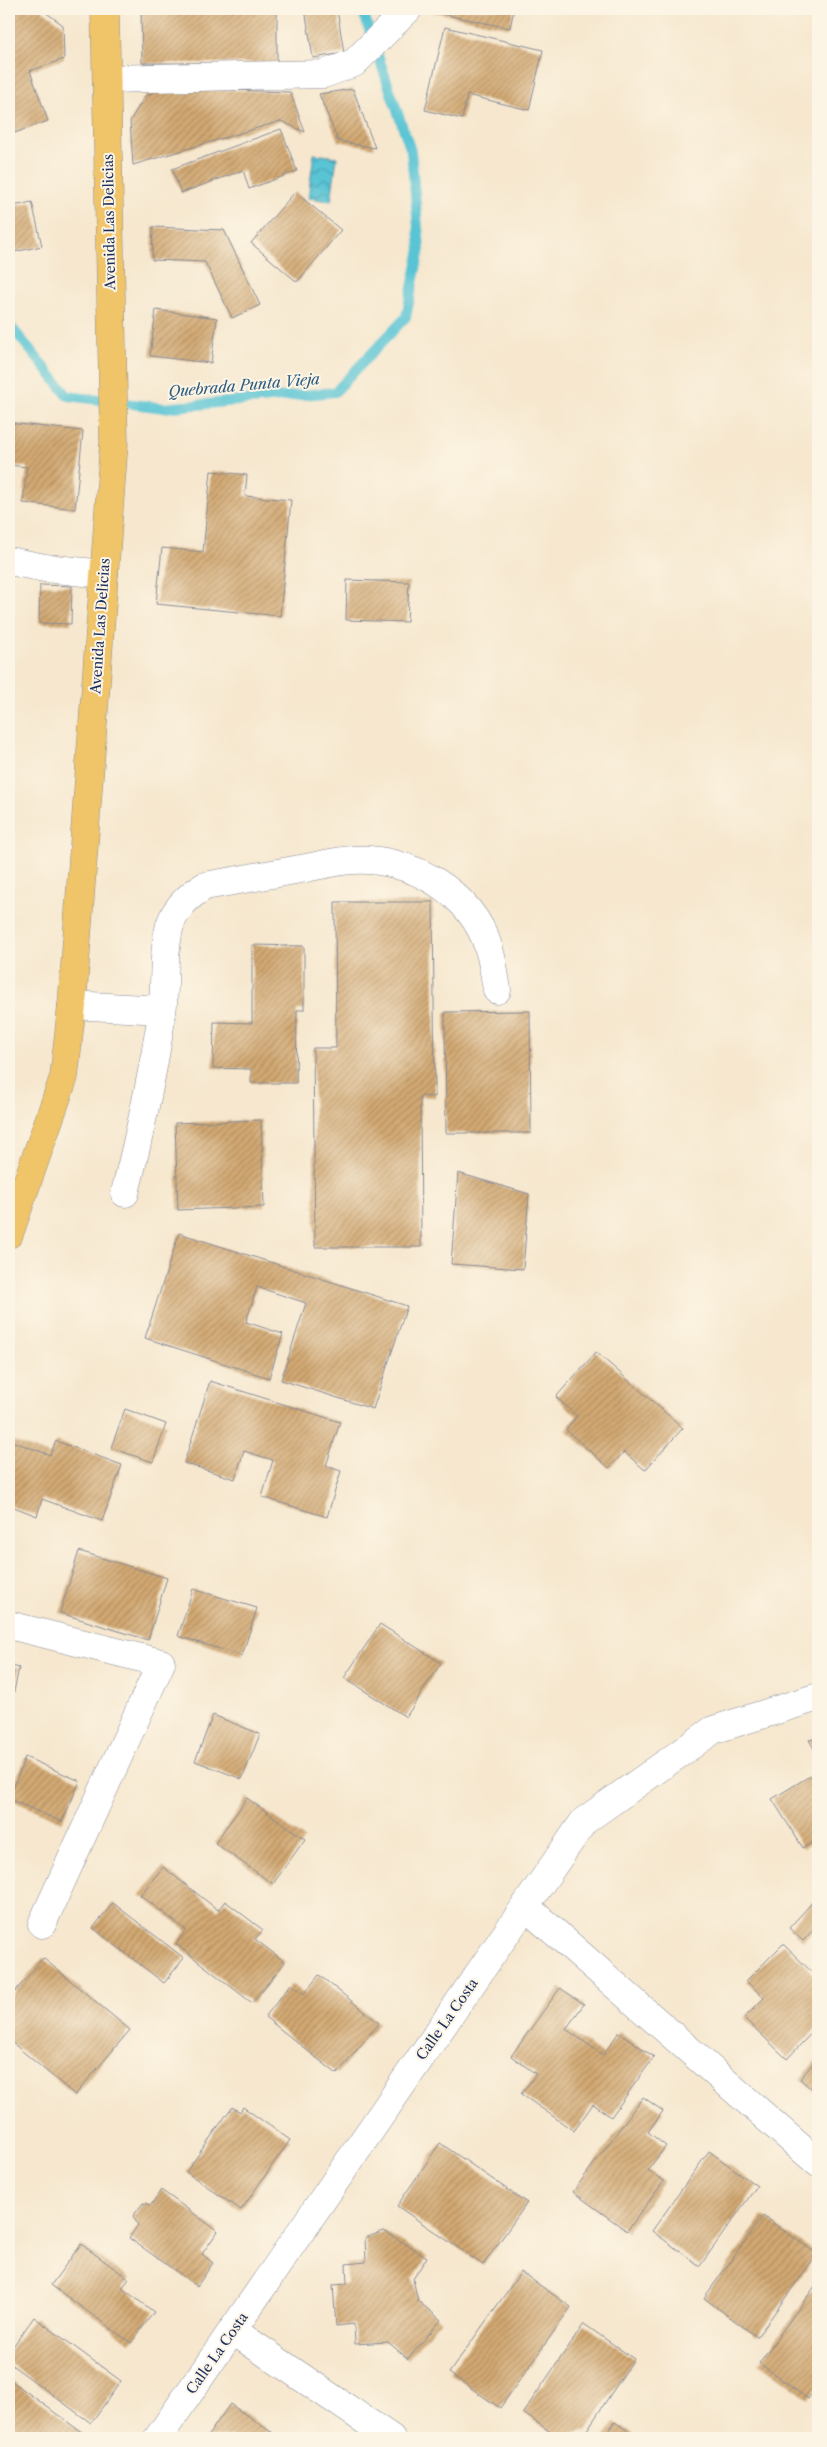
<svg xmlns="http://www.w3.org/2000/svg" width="827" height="2447" font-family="'Libre Caslon Text',serif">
	<defs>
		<pattern id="water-waves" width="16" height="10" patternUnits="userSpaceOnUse" patternTransform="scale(1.25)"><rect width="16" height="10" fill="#59c4d4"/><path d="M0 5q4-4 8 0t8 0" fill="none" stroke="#49a0af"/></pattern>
		<pattern id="building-hatch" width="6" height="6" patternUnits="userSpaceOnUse" patternTransform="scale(1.25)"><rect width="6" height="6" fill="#d3a972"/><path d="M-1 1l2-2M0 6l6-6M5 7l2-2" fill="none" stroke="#aa8a61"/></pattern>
	</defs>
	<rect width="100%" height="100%" fill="#fcf5e5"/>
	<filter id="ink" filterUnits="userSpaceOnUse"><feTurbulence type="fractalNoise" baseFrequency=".02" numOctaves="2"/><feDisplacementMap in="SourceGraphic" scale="10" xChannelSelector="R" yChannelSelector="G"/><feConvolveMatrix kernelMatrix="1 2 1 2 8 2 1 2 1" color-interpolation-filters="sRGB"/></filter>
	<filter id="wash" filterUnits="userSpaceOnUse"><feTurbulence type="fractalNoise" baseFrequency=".0096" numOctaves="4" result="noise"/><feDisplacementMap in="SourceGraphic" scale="20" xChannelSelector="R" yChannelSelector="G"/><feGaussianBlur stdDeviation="1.12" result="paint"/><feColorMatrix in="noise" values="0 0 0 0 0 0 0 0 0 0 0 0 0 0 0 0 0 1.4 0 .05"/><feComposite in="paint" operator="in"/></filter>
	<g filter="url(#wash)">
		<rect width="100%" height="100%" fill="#f6e7ce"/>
		<!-- water -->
		<path fill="url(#water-waves)" stroke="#3a7a99" d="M 314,154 L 337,157 L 331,201 L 308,198 Z"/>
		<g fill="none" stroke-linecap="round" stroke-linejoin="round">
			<!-- stream -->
			<path stroke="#59c4d4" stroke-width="10" d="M 9,324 L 68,396 L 164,408 L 335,392 L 406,317 L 420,249 L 411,151 L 362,9"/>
		</g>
		<g id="blocks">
			<!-- building -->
			<path fill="url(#building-hatch)" d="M 9,9 L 41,9 L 63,25 L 64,59 L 30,71 L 48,121 L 9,135 Z
				M 141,9 L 277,9 L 277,63 L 142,63 Z
				M 305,9 L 337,9 L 344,53 L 313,58 Z
				M 428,9 L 514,9 L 510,28 L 427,11 Z
				M 445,27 L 543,50 L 529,110 L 467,95 L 462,119 L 425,110 Z
				M 165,88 L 290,92 L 305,132 L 281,121 L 133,165 L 130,121 L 145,96 Z
				M 353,89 L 375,148 L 338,141 L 319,94 Z
				M 281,129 L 297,171 L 249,189 L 243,170 L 181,193 L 172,169 Z
				M 295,192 L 341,230 L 297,282 L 251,243 Z
				M 32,202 L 42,246 L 9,253 L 9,207 Z
				M 153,227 L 224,230 L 260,305 L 232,318 L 205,262 L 152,260 Z
				M 156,310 L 217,318 L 211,363 L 150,356 Z
				M 9,423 L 83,431 L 75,509 L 23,503 L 27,467 L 9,465 Z
				M 211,471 L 247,475 L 245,496 L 291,500 L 280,616 L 156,604 L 162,548 L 203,552 Z
				M 347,580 L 409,582 L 407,622 L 346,620 Z
				M 40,585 L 72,586 L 71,624 L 39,623 Z
				M 335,902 L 433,902 L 435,1097 L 420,1096 L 421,1247 L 315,1247 L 313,1048 L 336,1048 Z
				M 252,945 L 304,946 L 304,1010 L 297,1010 L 296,1083 L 251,1083 L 251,1069 L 213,1068 L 214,1022 L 252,1023 Z
				M 530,1011 L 531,1133 L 446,1133 L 445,1012 Z
				M 261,1120 L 264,1207 L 178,1210 L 175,1123 Z
				M 458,1173 L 529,1194 L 523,1269 L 451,1264 Z
				M 179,1233 L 407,1306 L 373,1409 L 281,1380 L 306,1303 L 257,1287 L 246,1322 L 283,1334 L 269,1378 L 145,1338 Z
				M 596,1352 L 683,1428 L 645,1470 L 624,1452 L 609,1468 L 566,1430 L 577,1416 L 556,1397 Z
				M 210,1381 L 340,1422 L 326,1466 L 341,1471 L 327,1517 L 262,1497 L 273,1460 L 244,1451 L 235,1479 L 184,1463 Z
				M 125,1409 L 166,1424 L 153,1462 L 111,1448 Z
				M 9,1440 L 50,1455 L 56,1441 L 122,1465 L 102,1521 L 42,1499 L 37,1516 L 9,1505 Z
				M 79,1551 L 167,1578 L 148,1640 L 60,1613 Z
				M 193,1589 L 257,1608 L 242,1656 L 178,1636 Z
				M 380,1624 L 441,1663 L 406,1717 L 344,1678 Z
				M 9,1665 L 19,1668 L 10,1710 L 9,1710 Z
				M 213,1715 L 260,1734 L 242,1779 L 195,1761 Z
				M 818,1738 L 818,1755 L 809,1740 Z
				M 25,1757 L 80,1781 L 62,1822 L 9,1799 Z
				M 818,1771 L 818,1848 L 814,1842 L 803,1848 L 772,1799 Z
				M 247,1798 L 305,1839 L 273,1884 L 215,1843 Z
				M 163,1867 L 218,1910 L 225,1901 L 263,1930 L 255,1939 L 285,1962 L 252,2003 L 176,1944 L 186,1930 L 140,1895 Z
				M 818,1896 L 818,1925 L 803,1941 L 789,1928 Z
				M 113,1903 L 184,1958 L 164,1983 L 93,1928 Z
				M 783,1944 L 818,1978 L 818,2004 L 815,2007 L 818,2010 L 818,2026 L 787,2059 L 744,2018 L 764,1998 L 746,1981 Z
				M 43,1958 L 130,2030 L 75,2095 L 9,2040 L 9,1999 Z
				M 319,1975 L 379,2023 L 337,2074 L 265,2017 L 291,1984 L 304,1994 Z
				M 560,1988 L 584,2004 L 566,2029 L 603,2055 L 619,2032 L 654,2057 L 611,2117 L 593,2104 L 574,2131 L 521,2094 L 536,2074 L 511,2056 Z
				M 818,2058 L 818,2095 L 800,2079 Z
				M 643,2097 L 663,2111 L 648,2132 L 666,2146 L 648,2170 L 664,2181 L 627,2231 L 573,2192 Z
				M 232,2107 L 240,2112 L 243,2107 L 290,2140 L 241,2210 L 186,2172 Z
				M 440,2143 L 527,2203 L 483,2265 L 397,2206 Z
				M 709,2151 L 757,2186 L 700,2266 L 652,2231 Z
				M 161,2190 L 218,2231 L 202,2254 L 213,2263 L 197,2286 L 129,2238 L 138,2225 L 133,2216 L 143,2203 L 151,2205 Z
				M 763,2216 L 817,2254 L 757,2337 L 704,2298 Z
				M 384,2231 L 427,2257 L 413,2279 L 418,2301 L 441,2320 L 408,2359 L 388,2342 L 355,2344 L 354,2324 L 336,2326 L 333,2285 L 347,2284 L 346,2264 L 366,2262 L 365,2238 Z
				M 81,2244 L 129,2279 L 122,2288 L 154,2312 L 131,2343 L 51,2285 Z
				M 521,2272 L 571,2307 L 500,2408 L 449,2373 Z
				M 818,2282 L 818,2385 L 808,2399 L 759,2363 Z
				M 34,2317 L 121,2381 L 91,2423 L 9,2363 L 9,2352 Z
				M 584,2324 L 634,2359 L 587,2430 L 558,2437 L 523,2413 Z
				M 9,2379 L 84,2434 L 81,2438 L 9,2438 Z
				M 230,2404 L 280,2438 L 207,2437 Z
				M 615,2422 L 638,2438 L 603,2438 Z"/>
		</g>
	</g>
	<g filter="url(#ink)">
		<use href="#blocks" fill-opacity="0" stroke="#888b96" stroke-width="1"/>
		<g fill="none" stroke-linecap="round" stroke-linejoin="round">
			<defs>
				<path id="minor" d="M 107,79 L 324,74 L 354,63 L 408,9
					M 9,561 L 45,568 L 104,574
					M 72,1005 L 162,1010
					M 125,1193 C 140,1133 153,1073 162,1013 C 166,984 162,953 170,925 C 176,907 189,895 205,886 C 239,880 273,874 306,868 C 321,865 337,861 352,860 C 409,856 472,892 489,949 C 493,962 495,977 497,990
					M 9,1625 L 161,1663 L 42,1924
					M 525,1906 L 818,2163
					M 232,2330 L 391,2438
					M 158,2438 L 584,1821 L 713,1730 L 818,1697"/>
				<path id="major" d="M 9,1234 L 64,1077 L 72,1005 L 114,442 L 105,9"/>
			</defs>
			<!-- minor casing -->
			<use href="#minor" stroke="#888b96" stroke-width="29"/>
			<!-- major casing -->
			<use href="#major" stroke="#888b96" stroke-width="29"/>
			<!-- minor -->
			<use href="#minor" stroke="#fff" stroke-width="28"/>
			<!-- major -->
			<use href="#major" stroke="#f0c469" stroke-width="28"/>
		</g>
	</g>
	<g text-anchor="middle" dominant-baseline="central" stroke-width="4" stroke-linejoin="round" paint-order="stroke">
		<!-- street labels -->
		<g font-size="14" fill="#1b2f5e" stroke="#fcf5e5">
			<text transform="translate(109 222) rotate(-91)">Avenida Las Delicias</text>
			<text transform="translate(100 626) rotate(-86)">Avenida Las Delicias</text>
			<text transform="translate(447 2019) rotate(-55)">Calle La Costa</text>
			<text transform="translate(217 2353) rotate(-55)">Calle La Costa</text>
		</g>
		<!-- water labels -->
		<g font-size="15" font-style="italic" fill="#2e5c81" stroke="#fcf5e5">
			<text transform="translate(244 385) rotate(-5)">Quebrada Punta Vieja</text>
		</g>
	</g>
	<!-- margin -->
	<rect width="827" height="2447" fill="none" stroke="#fcf5e5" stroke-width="30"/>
</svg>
